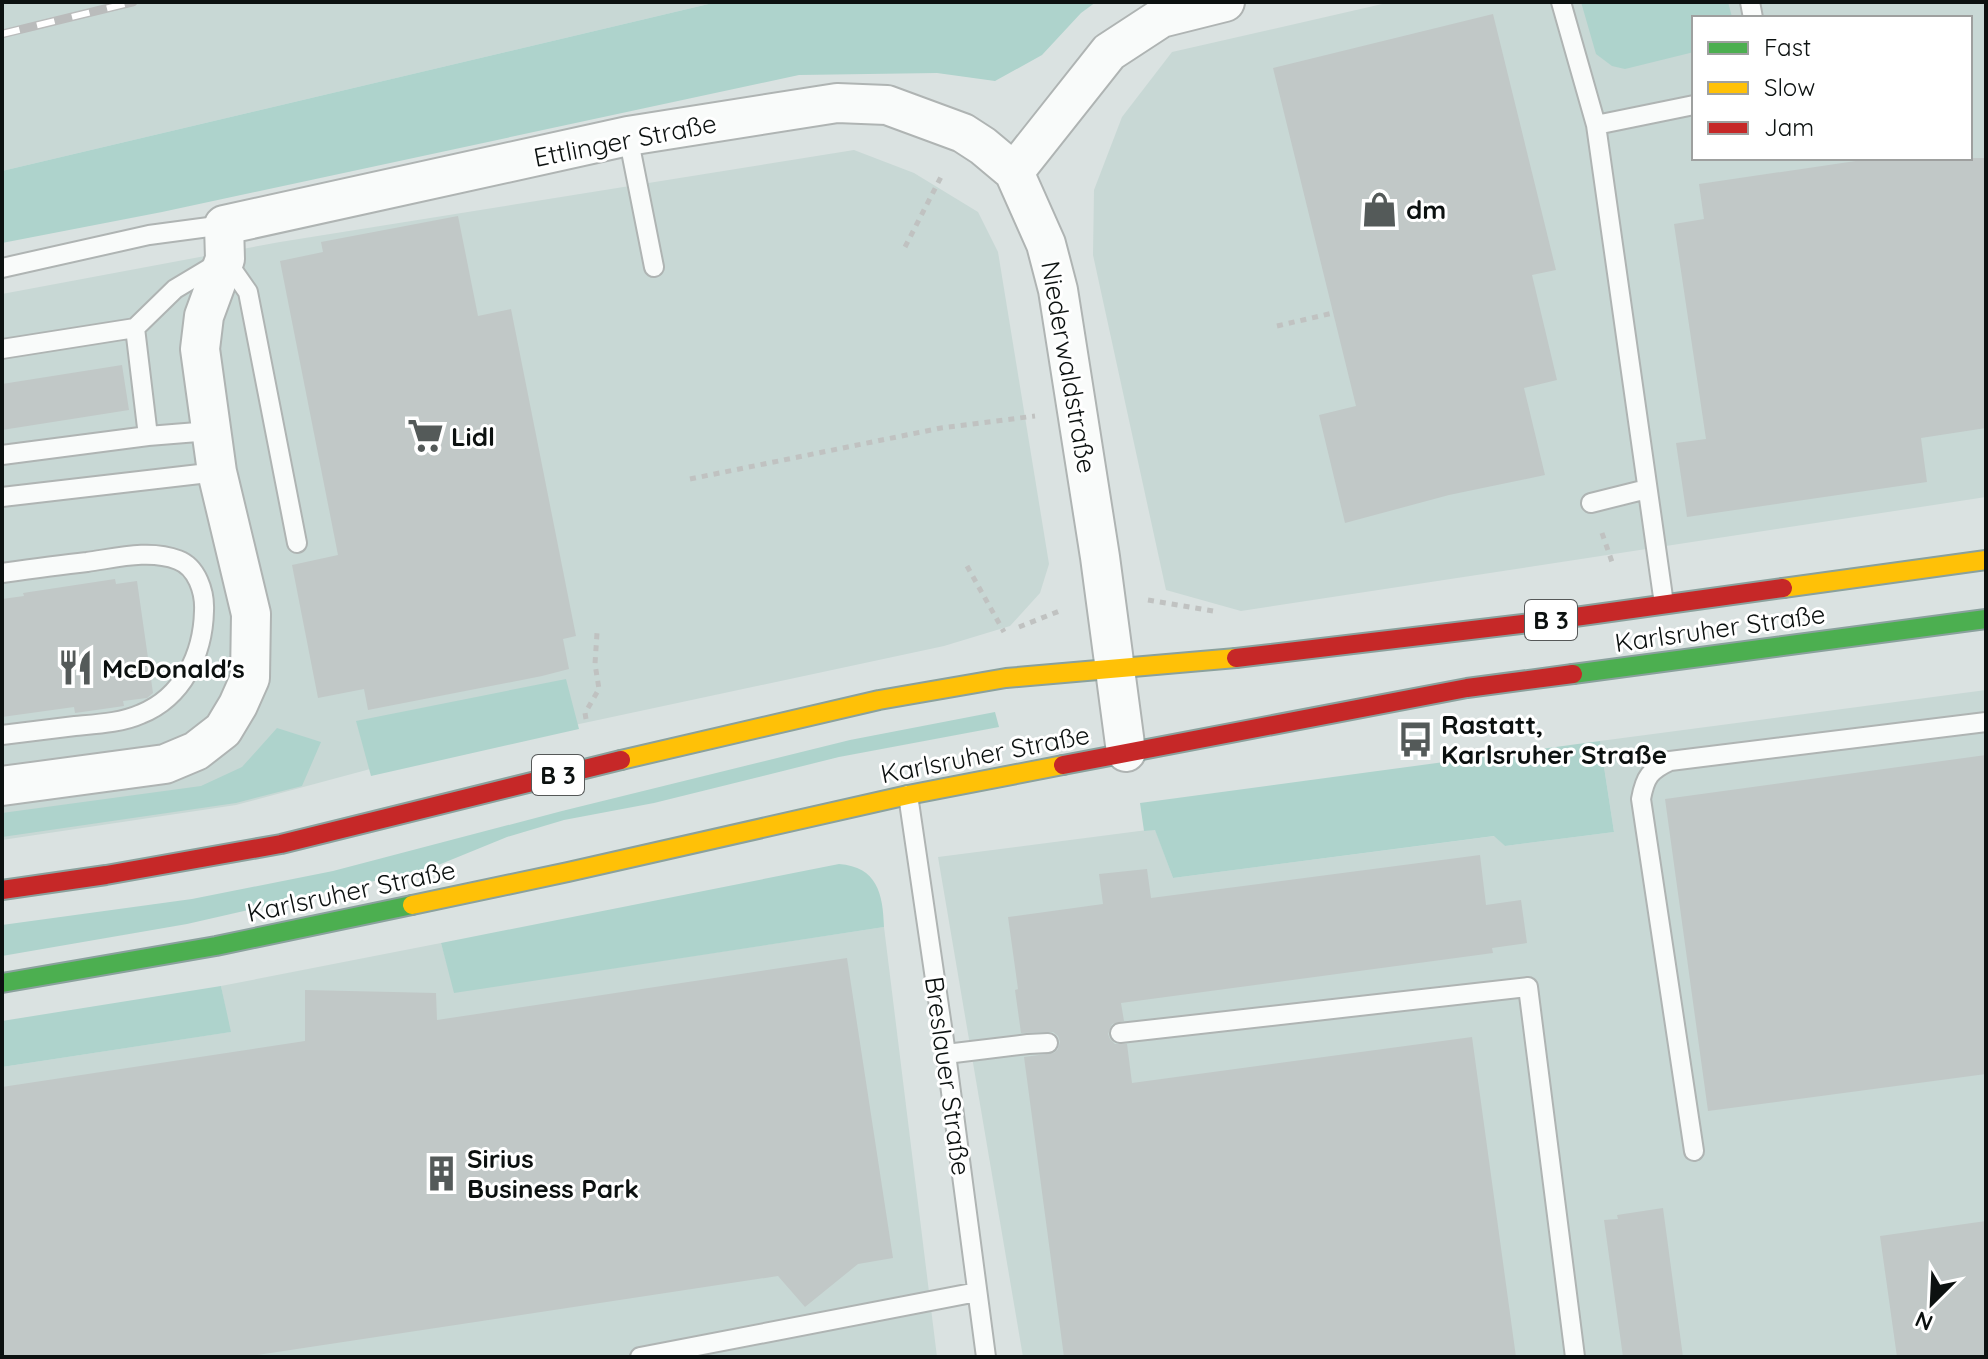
<svg xmlns="http://www.w3.org/2000/svg" width="1988" height="1359" font-family="Quicksand,sans-serif">
	<rect width="100%" height="100%" fill="#dae2e1"/>
	<!-- built -->
	<path fill="#c8d8d5" fill-rule="evenodd" d="M 2,2 L 717,2 L 2,171 Z
		M 1391,2 L 1986,2 L 1986,497 L 1241,611 L 1166,590 L 1093,255 L 1094,190 L 1122,117 L 1172,52 ZM 1694,18 L 1970,18 L 1970,158 L 1694,158 Z
		M 854,150 L 914,173 L 978,212 L 998,252 L 1049,564 L 1040,593 L 1010,626 L 944,646 L 374,768 L 236,805 L 2,840 L 2,294 L 280,242 Z
		M 1986,690 L 1986,1357 L 1023,1357 L 938,857 L 1155,829 L 1173,878 L 1495,836 L 1505,846 L 1614,832 L 1600,741 Z
		M 884,927 L 937,1357 L 2,1357 L 2,1067 L 230,1032 L 221,986 L 441,943 L 455,992 Z"/>
	<!-- green -->
	<path fill="#aed3cc" d="M 717,2 L 1096,2 L 1081,13 L 1042,55 L 995,81 L 937,73 L 799,75 L 162,212 L 2,243 L 2,171 Z
		M 1581,2 L 1728,2 L 1732,17 L 1694,18 L 1694,52 L 1625,69 L 1612,66 L 1596,54 Z
		M 566,679 L 579,729 L 371,776 L 356,721 Z
		M 995,712 L 999,727 L 839,757 L 654,803 L 564,820 L 507,837 L 431,868 L 187,924 L 2,956 L 2,925 L 192,899 L 333,871 L 562,811 L 850,740 Z
		M 277,728 L 321,742 L 302,786 L 236,803 L 2,837 L 2,813 L 201,786 L 242,767 Z
		M 1600,741 L 1614,832 L 1505,846 L 1494,836 L 1173,878 L 1155,830 L 1144,831 L 1140,803 Z
		M 839,864 C 877,867 883,893 884,927 L 454,993 L 441,943 Z
		M 221,986 L 231,1032 L 2,1067 L 2,1021 Z"/>
	<!-- building -->
	<path fill="#c1c8c7" d="M 1493,14 L 1556,270 L 1532,275 L 1557,380 L 1524,388 L 1545,475 L 1449,495 L 1345,523 L 1319,415 L 1356,406 L 1273,68 Z
		M 1876,158 L 1986,158 L 1986,428 L 1921,438 L 1927,482 L 1687,517 L 1676,443 L 1706,439 L 1674,224 L 1704,219 L 1699,184 Z
		M 458,216 L 478,316 L 511,309 L 576,636 L 563,639 L 569,669 L 542,676 L 368,710 L 364,689 L 318,698 L 292,565 L 338,555 L 280,261 L 323,252 L 321,242 Z
		M 122,365 L 129,410 L 2,430 L 2,384 Z
		M 115,579 L 116,584 L 137,581 L 153,693 L 147,698 L 123,701 L 124,706 L 75,713 L 74,707 L 2,717 L 2,599 L 24,596 L 23,593 Z
		M 1986,755 L 1986,1074 L 1708,1111 L 1665,799 Z
		M 1480,855 L 1486,905 L 1521,900 L 1527,943 L 1492,948 L 1493,953 L 1121,1003 L 1124,1021 L 1112,1024 L 1108,1034 L 1110,1039 L 1115,1044 L 1127,1044 L 1132,1083 L 1472,1037 L 1516,1357 L 1064,1357 L 1024,1057 L 1054,1053 L 1058,1049 L 1060,1042 L 1058,1036 L 1053,1032 L 1021,1033 L 1015,990 L 1018,989 L 1008,917 L 1103,904 L 1099,874 L 1147,869 L 1151,898 Z
		M 847,958 L 893,1258 L 858,1264 L 805,1307 L 778,1276 L 244,1357 L 2,1357 L 2,1087 L 305,1041 L 305,990 L 436,993 L 437,1020 Z
		M 1663,1208 L 1683,1357 L 1623,1357 L 1604,1220 L 1618,1219 L 1617,1215 Z
		M 1986,1221 L 1986,1357 L 1897,1357 L 1880,1236 Z"/>
	<g fill="none" stroke-linecap="round" stroke-linejoin="round">
		<defs>
			<path id="lane" d="M 1561,2 L 1596,125 L 1694,105
				M 1750,2 L 1753,18
				M 1596,125 L 1664,604
				M 628,136 L 654,267
				M 2,268 L 149,235 L 224,225
				M 2,349 L 135,328 L 175,289 L 225,259 L 248,292 L 297,543
				M 148,436 L 210,431
				M 2,455 L 148,436 L 135,328
				M 2,497 L 217,472
				M 1591,503 L 1647,489
				M 2,573 C 30,569 59,565 87,562 C 116,558 150,549 178,560 C 197,567 205,592 204,611 C 203,654 183,697 141,714 C 121,723 97,724 75,726 C 51,729 26,732 2,735
				M 908,795 L 946,1054 L 986,1357
				M 1120,1033 L 1528,987 L 1575,1357
				M 946,1054 L 1028,1044 L 1048,1043
				M 1694,1151 L 1641,799 C 1645,777 1650,770 1670,761 L 1986,722
				M 640,1357 L 977,1292"/>
			<path id="street" d="M 1126,752 L 1100,557 L 1058,290 L 1046,244 L 1014,172 L 1109,52 L 1161,18 L 1225,2
				M 2,786 L 165,764 L 196,751 L 223,730 L 238,705 L 250,678 L 251,614 L 217,472 L 200,349 L 204,316 L 225,259 L 224,225 L 628,136 L 837,103 L 887,105 L 963,133 L 983,146 L 1014,172"/>
			<path id="fast" d="M 1573,674 L 1986,619
				M 2,983 L 216,946 L 412,905"/>
			<path id="slow" d="M 1783,588 L 1986,560
				M 621,760 L 879,700 L 1006,678 L 1236,658
				M 412,905 L 568,872 L 908,795 L 1063,765"/>
			<path id="jam" d="M 1236,658 L 1539,622 L 1783,588
				M 1063,765 L 1467,688 L 1573,674
				M 2,890 L 106,875 L 281,844 L 621,760"/>
		</defs>
		<!-- lane casing -->
		<use href="#lane" stroke="#afb4b3" stroke-width="22"/>
		<!-- street casing -->
		<use href="#street" stroke="#afb4b3" stroke-width="42"/>
		<!-- fast casing -->
		<use href="#fast" stroke="#8aa19d" stroke-width="22"/>
		<!-- slow casing -->
		<use href="#slow" stroke="#8aa19d" stroke-width="22"/>
		<!-- jam casing -->
		<use href="#jam" stroke="#8aa19d" stroke-width="22"/>
		<!-- path -->
		<path stroke="#c0c2c1" stroke-width="5" stroke-dasharray="6 6" stroke-linecap="butt" d="M 905,247 L 943,173
			M 1277,326 L 1333,313
			M 690,479 L 941,428 L 1035,416
			M 1602,533 L 1612,562
			M 967,566 L 1004,632
			M 1148,600 L 1213,611
			M 1019,627 L 1062,610
			M 586,719 L 585,713 L 599,689 L 595,664 L 597,633"/>
		<!-- lane -->
		<use href="#lane" stroke="#f9fbfa" stroke-width="18"/>
		<!-- street -->
		<use href="#street" stroke="#f9fbfa" stroke-width="38"/>
		<!-- fast -->
		<use href="#fast" stroke="#4caf50" stroke-width="18"/>
		<!-- slow -->
		<use href="#slow" stroke="#ffc107" stroke-width="18"/>
		<!-- jam -->
		<use href="#jam" stroke="#c62828" stroke-width="18"/>
		<defs>
			<path id="rail" d="M 2,34 L 133,2"/>
		</defs>
		<!-- rail casing -->
		<use href="#rail" stroke="#babcbc" stroke-width="9"/>
		<!-- rail -->
		<use href="#rail" stroke="#fff" stroke-width="6" stroke-dasharray="18" stroke-linecap="butt"/>
	</g>
	<!-- icons -->
	<defs>
		<symbol id="shop-bare" viewBox="-9 -9 18 18"><path d="M-5-2.5h2.3a2.7 3.5 0 0 1 5.4 0H5L5.5 6h-11ZM-1.5-2.5h3a1.5 2.3 0 0 0-3 0Z" fill="#545a59" stroke="#fff" stroke-width="2.5" paint-order="stroke"/></symbol>
		<symbol id="supermarket-bare" viewBox="-9 -9 18 18"><path d="M-6-5.5h2.5l.6 2H6L4.5 2H-2.5L-4.4-4H-6ZM-1.5 3.2a1.3 1.3 0 1 0 .1 0ZM3 3.2a1.3 1.3 0 1 0 .1 0Z" fill="#545a59" stroke="#fff" stroke-width="2.5" paint-order="stroke"/></symbol>
		<symbol id="restaurant-bare" viewBox="-9 -9 18 18"><path d="M-5-6h1v4h1v-4h1v4h1v-4h1v5L-1.5 .5V6h-2V.5L-5-1ZM5-6V6H3V1.5H1.5Q1.5-4 5-6Z" fill="#545a59" stroke="#fff" stroke-width="2.5" paint-order="stroke"/></symbol>
		<symbol id="bus-bare" viewBox="-9 -9 18 18"><path d="M-5-6H5V4H4V6H2V4H-2V6H-4V4H-5ZM-3.5-4V0h7V-4ZM-3.5 1.2v1.5H-2V1.2ZM2 1.2v1.5H3.5V1.2Z" fill="#545a59" stroke="#fff" stroke-width="2.5" paint-order="stroke"/></symbol>
		<symbol id="building-bare" viewBox="-9 -9 18 18"><path d="M-4-6H4V6H1V3H-1V6H-4ZM-2.5-4.3h1.7v1.8h-1.7ZM.8-4.3h1.7v1.8H.8ZM-2.5-1h1.7V.8h-1.7ZM.8-1h1.7V.8H.8Z" fill="#545a59" stroke="#fff" stroke-width="2.5" paint-order="stroke"/></symbol>
	</defs>
	<g fill-rule="evenodd">
		<use href="#shop-bare" x="1354" y="184" width="51" height="51"/>
		<use href="#supermarket-bare" x="400" y="410" width="51" height="51"/>
		<use href="#restaurant-bare" x="50" y="642" width="51" height="51"/>
		<use href="#bus-bare" x="1390" y="714" width="51" height="51"/>
		<use href="#building-bare" x="416" y="1148" width="51" height="51"/>
	</g>
	<g text-anchor="middle" dominant-baseline="central" stroke-width="6" stroke-linejoin="round" paint-order="stroke">
		<!-- shield labels -->
		<g fill="#fff" stroke="#555858" stroke-width="2">
			<rect x="1525" y="600" width="52" height="40" rx="6"/>
			<rect x="532" y="755" width="52" height="40" rx="6"/>
		</g>
		<g font-size="24" font-weight="bold" fill="#0c1110">
			<text x="1551" y="620">B 3</text>
			<text x="558" y="775">B 3</text>
		</g>
		<!-- street labels -->
		<g font-size="26" fill="#0c1110" stroke="#fff">
			<text transform="translate(625 140) rotate(-11)">Ettlinger Straße</text>
			<text transform="translate(1069 367) rotate(80)">Niederwaldstraße</text>
			<text transform="translate(1720 628) rotate(-8)">Karlsruher Straße</text>
			<text transform="translate(985 754) rotate(-11)">Karlsruher Straße</text>
			<text transform="translate(351 891) rotate(-12)">Karlsruher Straße</text>
			<text transform="translate(948 1076) rotate(82)">Breslauer Straße</text>
		</g>
		<!-- poi labels -->
		<g font-size="26" font-weight="bold" fill="#0c1110" stroke="#fff" text-anchor="start">
			<text x="1406" y="209">dm</text>
			<text x="451" y="436">Lidl</text>
			<text x="102" y="668">McDonald's</text>
			<text x="1441" y="724">Rastatt,<tspan x="1441" dy="30">Karlsruher Straße</tspan></text>
			<text x="467" y="1158">Sirius<tspan x="467" dy="30">Business Park</tspan></text>
		</g>
	</g>
	<!-- border -->
	<rect width="1988" height="1359" fill="none" stroke="#0c1110" stroke-width="8"/>
	<!-- legend -->
	<rect x="1692" y="16" width="280" height="144" fill="#ffffff" stroke="#9ea09f" stroke-width="2"/>
	<rect x="1708" y="42" width="40" height="12" fill="#4caf50" stroke="#9ea09f" stroke-width="2"/>
	<text x="1764" y="56" font-size="24" fill="#0c1110">Fast</text>
	<rect x="1708" y="82" width="40" height="12" fill="#ffc107" stroke="#9ea09f" stroke-width="2"/>
	<text x="1764" y="96" font-size="24" fill="#0c1110">Slow</text>
	<rect x="1708" y="122" width="40" height="12" fill="#c62828" stroke="#9ea09f" stroke-width="2"/>
	<text x="1764" y="136" font-size="24" fill="#0c1110">Jam</text>
	<!-- north arrow -->
	<g transform="translate(1932 1303) rotate(204)" stroke="#ffffff" stroke-width="6" paint-order="stroke">
	<path d="M0-6L14 30L0 20L-14 30Z" fill="#0c1110"/>
	<text y="-12" font-size="22" font-weight="bold" text-anchor="middle" fill="#0c1110">N</text>
	</g>
</svg>
